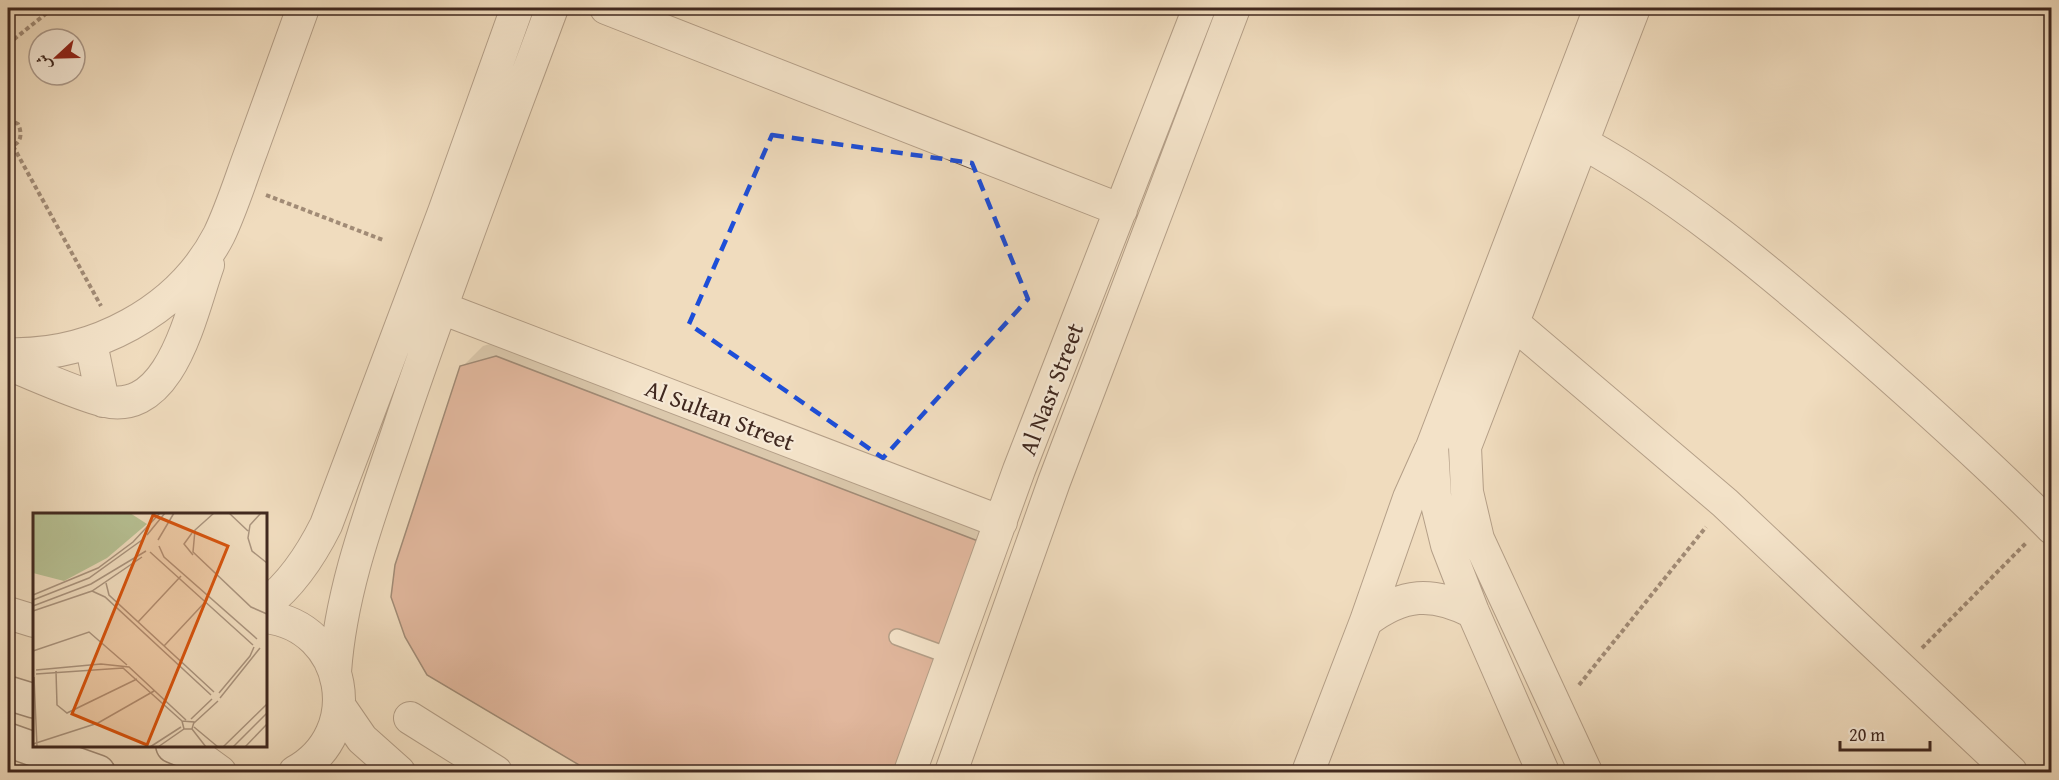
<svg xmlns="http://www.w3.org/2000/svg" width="2059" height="780" font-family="'Gentium Book Plus',Amiri,serif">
	<rect width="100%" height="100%" fill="#f0dcbe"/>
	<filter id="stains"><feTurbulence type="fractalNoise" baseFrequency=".00333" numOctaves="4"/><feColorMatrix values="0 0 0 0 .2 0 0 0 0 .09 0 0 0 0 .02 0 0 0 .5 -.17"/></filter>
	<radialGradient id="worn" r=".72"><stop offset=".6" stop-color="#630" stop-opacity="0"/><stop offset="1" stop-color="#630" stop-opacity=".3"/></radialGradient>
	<!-- shadow -->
	<path fill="#0003" d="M 517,336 L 997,520 L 906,772 L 596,772 L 428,674 L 462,367 L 483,346 Z"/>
	<!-- building -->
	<path fill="#ce8b76" stroke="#40281f" stroke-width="1.5" d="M 496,356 L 978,541 L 895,772 L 591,772 L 427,675 L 405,637 L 391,597 L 395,565 L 460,366 Z"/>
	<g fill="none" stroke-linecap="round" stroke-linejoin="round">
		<defs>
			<path id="lane" d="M 897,637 L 952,657"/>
			<path id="street" d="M 606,8 L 1121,210
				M 1564,133 C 1673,189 1769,271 1861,351 C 1926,408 1991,466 2052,528
				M 439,307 L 1001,522
				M 1512,322 L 1725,503 L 2011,772
				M 91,343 L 103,401
				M 8,354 C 92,357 179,312 219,235 C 232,208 241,178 252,149 C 269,102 286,55 303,8
				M 8,364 C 38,376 70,391 101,400 C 171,420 191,312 208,265
				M 266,604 C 293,583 311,555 326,525 L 444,212 L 517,8
				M 8,613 L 34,621
				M 266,617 C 347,627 366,733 295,772
				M 1366,621 C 1403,593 1432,591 1473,612
				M 335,672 C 341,588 371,511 398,431 C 446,288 500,148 552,8
				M 340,707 L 362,739 L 399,772
				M 410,718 L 496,772
				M 190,746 L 198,756 L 220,772
				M 910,772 L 1019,470 L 1199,8
				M 951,772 L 1054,482 L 1234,8
				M 1308,772 L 1366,621 L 1409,498 L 1430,451
				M 1543,772 L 1473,612 L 1447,545 L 1435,496 L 1432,447 L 1600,8
				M 1586,772 L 1478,539 L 1467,492 L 1465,447 L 1634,8"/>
			<path id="secondary" d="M 8,693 L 34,701
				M 8,740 L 98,772
				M 173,746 L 198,756"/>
		</defs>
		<!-- lane casing -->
		<use href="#lane" stroke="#6c5547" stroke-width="18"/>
		<!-- street casing -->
		<use href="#street" stroke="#6c5547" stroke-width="34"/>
		<!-- secondary casing -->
		<use href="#secondary" stroke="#40281f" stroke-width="36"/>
		<!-- path -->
		<path stroke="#40281f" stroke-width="4" stroke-dasharray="4.5 3" stroke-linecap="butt" d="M 8,44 L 53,8
			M 8,119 L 18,124 C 23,134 21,146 8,146
			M 13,146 L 101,306
			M 266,195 L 383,240
			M 1922,648 L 2026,543
			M 1579,685 L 1706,527"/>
		<!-- lane -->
		<use href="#lane" stroke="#f5e8d5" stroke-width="15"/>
		<!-- street -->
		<use href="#street" stroke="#f5e8d5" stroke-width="32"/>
		<!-- secondary -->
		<use href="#secondary" stroke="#f5e8d5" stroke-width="33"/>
	</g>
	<!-- marked area -->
	<path d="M0 0H2059V780H0ZM 772,135 L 972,163 L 1028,299 L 883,458 L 689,324 Z" fill="#f0dcbe" fill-opacity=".55" fill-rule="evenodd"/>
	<path fill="none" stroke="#1d4ed8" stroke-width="4.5" stroke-dasharray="12 8" stroke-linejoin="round" d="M 772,135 L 972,163 L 1028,299 L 883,458 L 689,324 Z"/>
	<g text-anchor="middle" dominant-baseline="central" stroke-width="4.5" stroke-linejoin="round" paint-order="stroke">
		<!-- street labels -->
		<g font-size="24" fill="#40281f" stroke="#f5e8d5">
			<text transform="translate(1051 389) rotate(-69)">Al Nasr Street</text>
			<text transform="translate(720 415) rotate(21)">Al Sultan Street</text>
		</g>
	</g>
	<!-- overview -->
	<g transform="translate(33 513)">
		<rect width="234" height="234" fill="#f0dcbe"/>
		<path d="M 0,0 L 97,0 L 114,11 L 74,45 L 31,68 L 0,60 Z" fill="#b7c194"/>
		<path fill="none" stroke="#aa947e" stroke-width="1.5" d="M 181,0 L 162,17 L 160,39 L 218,94 L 234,101M 196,0 L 215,18M 228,0 L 217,12 L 215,25 L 219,38 L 234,50M 159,20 L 151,31 L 160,42M 114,22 L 132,0M 125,27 L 141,0M 126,33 L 131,44 L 224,126M 117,39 L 220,132M 73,70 L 76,82 L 181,179M 59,78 L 72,84 L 178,182M 0,82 L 65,55 L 100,29 L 127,0M 0,87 L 56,65 L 109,27M 0,93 L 58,71 L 113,38M 0,98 L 59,78 L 109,44M 105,109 L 148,63M 131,133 L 174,87M 0,138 L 56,119 L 94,152M 3,157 L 68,151 L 96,154 L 153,207M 23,158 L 24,192 L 34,200 L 104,166M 3,161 L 90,155 L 149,208M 1,164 L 4,234M 186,180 L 217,143 L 221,134M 187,185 L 227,135M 158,206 L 179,186M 161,210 L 185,188M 161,214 L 185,234M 159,216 L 173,234M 0,231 L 65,210 L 121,178M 117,234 L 148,214M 125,234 L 151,216 L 159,216 L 161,209 L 149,208 L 151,216M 190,234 L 234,191M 200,234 L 234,200M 212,234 L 234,211"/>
		<path fill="#d7540e" fill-opacity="0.15" stroke="#d7540e" stroke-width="3" d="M 120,2 L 195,33 L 114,232 L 39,201 Z"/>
		<rect width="234" height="234" fill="none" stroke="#40281f" stroke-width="3"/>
	</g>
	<!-- margin -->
	<rect width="2059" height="780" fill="none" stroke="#f0dcbe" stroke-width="30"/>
	<rect x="9" y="9" width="2041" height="762" fill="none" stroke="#40281f" stroke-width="3"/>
	<rect x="15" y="15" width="2029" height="750" fill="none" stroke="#40281f" stroke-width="1.5"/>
	<!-- north arrow -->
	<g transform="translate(57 57) rotate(248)"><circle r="28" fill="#f5e8d5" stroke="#ad9b8c" stroke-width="1.5"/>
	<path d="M0-4.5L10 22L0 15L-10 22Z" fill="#8f2418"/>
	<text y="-9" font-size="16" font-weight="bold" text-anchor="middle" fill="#40281f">ش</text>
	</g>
	<!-- scale -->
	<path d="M1840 741v9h90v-9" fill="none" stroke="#40281f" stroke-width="3"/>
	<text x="1849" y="741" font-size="18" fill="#40281f" stroke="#f5e8d5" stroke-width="4.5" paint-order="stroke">20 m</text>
	<rect width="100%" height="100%" filter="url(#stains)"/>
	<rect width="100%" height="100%" fill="url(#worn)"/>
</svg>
